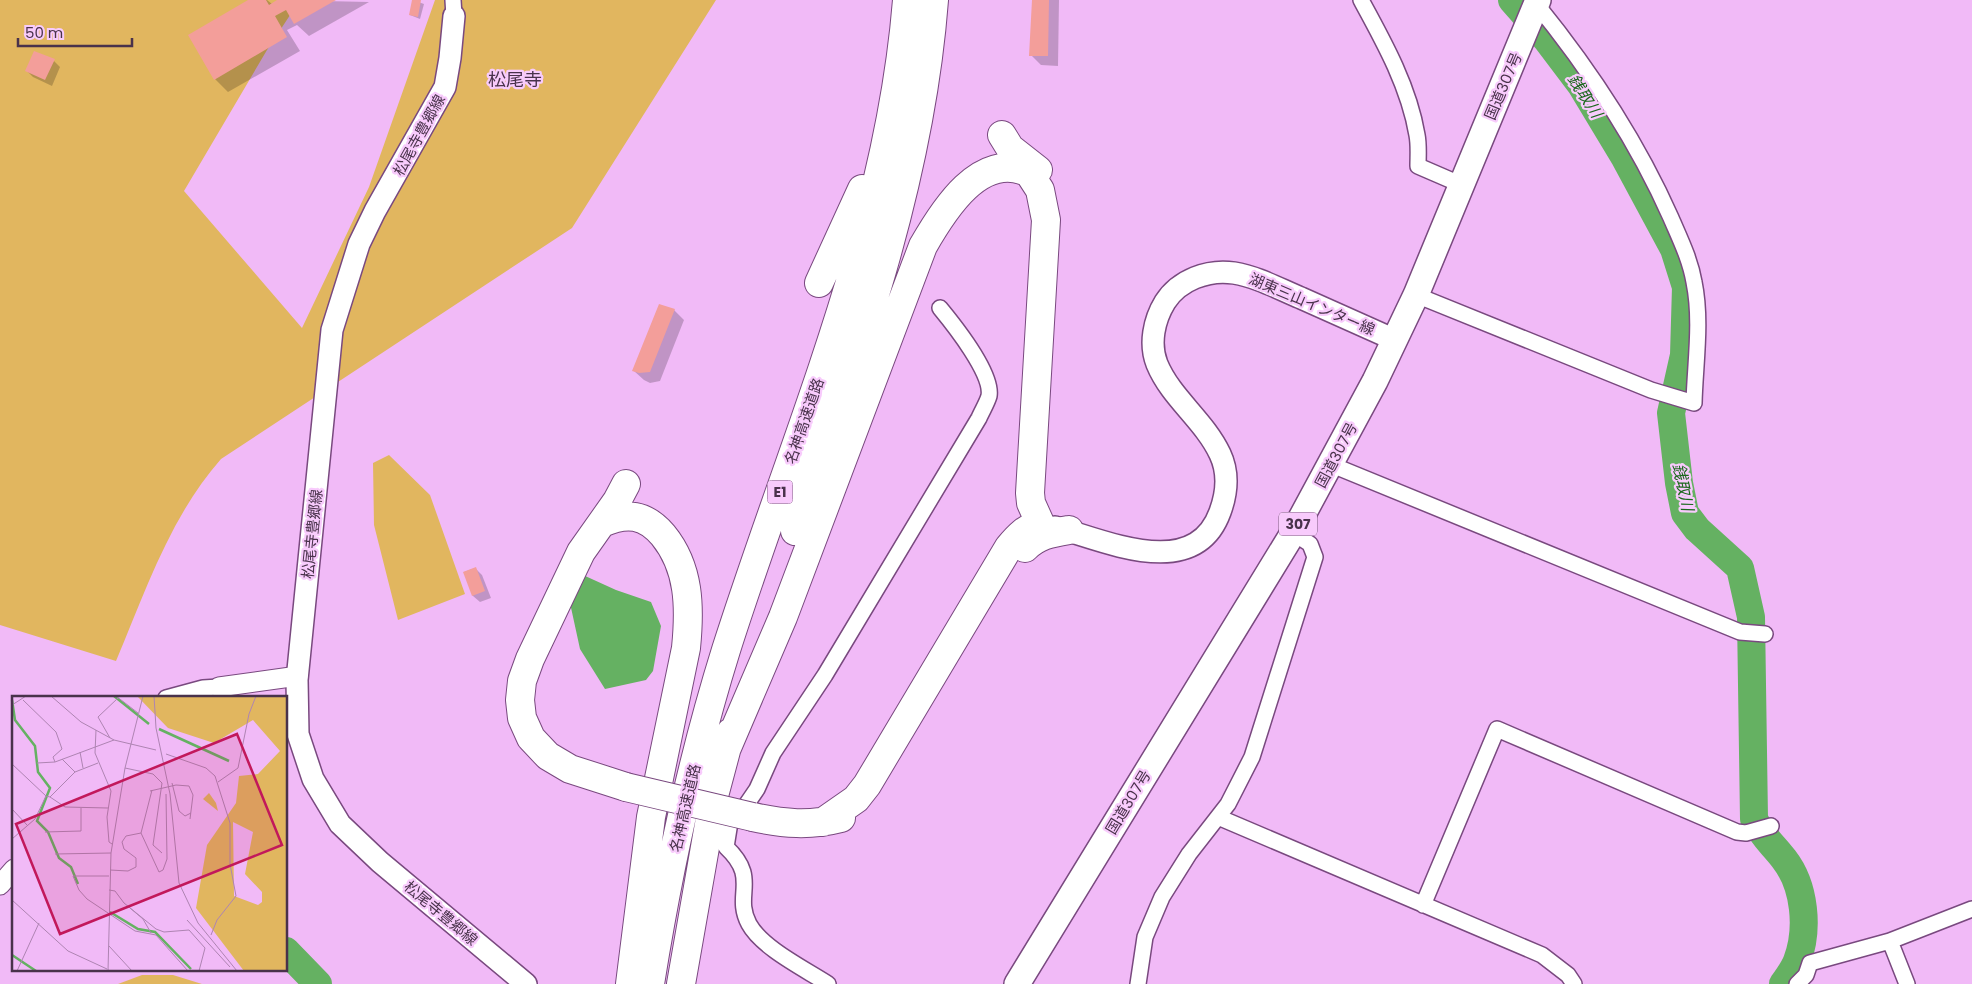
<svg xmlns="http://www.w3.org/2000/svg" width="1972" height="984" font-family="Poppins,'Noto Sans JP',sans-serif">
	<rect width="100%" height="100%" fill="#f1baf7"/>
	<!-- green -->
	<path fill="#e1b65f" d="M 0,0 L 300,0 L 267,50 L 184,191 L 302,328 L 369,187 L 435,0 L 716,0 L 572,228 L 221,459 C 170,517 146,590 116,661 L 0,625 Z
		M 389,455 L 430,495 L 465,594 L 398,620 L 374,525 L 373,463 Z
		M 142,975 L 173,975 L 202,984 L 118,984 Z"/>
	<!-- water -->
	<path fill="#65b162" d="M 583,575 L 616,590 L 651,602 L 661,626 L 653,671 L 646,680 L 605,689 L 580,649 L 570,603 Z"/>
	<!-- shadow -->
	<path fill="#0003" d="M 250,0 L 267,0 L 272,4 L 279,0 L 369,2 L 309,36 L 297,25 L 287,30 L 300,51 L 228,92 L 215,79 Z
		M 413,0 L 424,4 L 420,19 L 410,15 Z
		M 1033,0 L 1059,0 L 1058,66 L 1041,65 L 1031,55 Z
		M 54,61 L 60,67 L 52,86 L 33,77 L 27,71 Z
		M 674,310 L 684,320 L 660,381 L 650,383 L 644,380 L 634,371 Z
		M 475,568 L 482,575 L 491,598 L 480,602 L 473,596 L 464,572 Z"/>
	<g fill="none" stroke-linecap="round" stroke-linejoin="round">
		<!-- river -->
		<path stroke="#65b162" stroke-width="28" d="M 1512,0 L 1547,40 L 1581,85 L 1625,158 L 1674,249 L 1686,287 L 1684,355 L 1671,413 L 1679,483 L 1685,513 L 1697,529 L 1740,568 L 1751,617 L 1754,819 C 1764,839 1772,843 1784,859 C 1805,886 1809,929 1797,961 C 1794,969 1788,977 1783,984
			M 286,951 L 318,984"/>
	</g>
	<!-- building -->
	<path fill="#f39e9a" d="M 248,0 L 266,0 L 269,5 L 277,0 L 336,0 L 294,24 L 286,10 L 275,16 L 287,37 L 214,80 L 188,35 Z
		M 412,0 L 421,0 L 418,17 L 409,15 Z
		M 1032,0 L 1049,0 L 1048,56 L 1029,56 Z
		M 34,51 L 55,59 L 45,80 L 25,71 Z
		M 659,304 L 675,309 L 650,372 L 639,373 L 632,371 Z
		M 476,567 L 485,591 L 472,596 L 463,572 Z"/>
	<g fill="none" stroke-linecap="round" stroke-linejoin="round">
		<defs>
			<path id="minor" d="M 453,0 L 454,16
				M 1361,0 C 1384,42 1409,87 1417,135 C 1419,145 1418,156 1418,166 L 1462,185
				M 1416,295 L 1651,390 L 1694,403 C 1695,364 1702,321 1694,282 C 1690,259 1680,239 1671,218 C 1636,139 1588,67 1533,0
				M 1332,465 L 1740,632 L 1765,634
				M 166,698 L 203,688 L 219,687
				M 1218,817 L 1542,955 L 1568,975 L 1574,984
				M 1423,905 L 1497,729 L 1737,832 L 1746,833 L 1771,826
				M 1890,941 L 1907,984
				M 828,984 C 805,969 762,948 749,924 C 733,894 760,879 726,847 L 730,822 L 744,808 L 757,789 L 773,753 L 825,675 L 979,418 C 982,411 987,403 989,396 C 993,374 954,325 940,308
				M 1138,984 L 1145,937 L 1162,897 L 1189,854 L 1228,804 L 1252,757 L 1315,557 L 1310,544 L 1293,533
				M 1797,984 L 1806,975 L 1810,963 L 1890,941 L 1972,909"/>
			<path id="tertiary" d="M 219,687 L 298,676
				M 0,885 L 14,869"/>
			<path id="secondary" d="M 454,16 L 450,58 L 445,87 L 375,211 L 359,244 L 332,330 L 297,680 L 298,734 L 313,779 L 340,824 L 380,862 L 526,984
				M 1055,527 C 1104,540 1194,583 1220,512 C 1227,493 1229,473 1220,454 C 1204,420 1171,398 1157,364 C 1149,344 1154,320 1165,302 C 1179,280 1208,269 1234,273 C 1258,277 1279,289 1301,298 C 1333,312 1364,326 1395,340"/>
			<path id="trunk" d="M 1017,984 L 1293,533 L 1375,381 L 1416,295 L 1538,0"/>
			<path id="motorway" d="M 1002,135 L 1010,148 L 1038,170
				M 819,283 L 862,189
				M 626,484 L 617,501 L 581,552 L 530,659 L 522,681 L 520,700 L 522,718 L 531,738 L 548,756 L 570,769 L 626,787
				M 602,523 C 627,512 645,514 663,535 C 690,568 690,608 686,648 L 651,817 L 630,984
				M 795,531 C 856,358 920,185 934,0
				M 1025,548 C 1038,535 1051,533 1069,530
				M 726,750 L 783,617 L 923,246 C 943,211 981,149 1029,173 L 1040,190 L 1046,220 L 1030,493 L 1031,503 L 1040,523 C 1026,528 1018,536 1009,547 L 867,785 L 856,799 L 823,822
				M 753,817 C 784,824 810,826 841,818
				M 650,984 C 668,871 692,759 726,650 C 794,436 889,226 907,0
				M 681,984 L 714,796 L 731,732"/>
		</defs>
		<!-- minor casing -->
		<use href="#minor" stroke="#79497f" stroke-width="18"/>
		<!-- tertiary casing -->
		<use href="#tertiary" stroke="#79497f" stroke-width="21"/>
		<!-- secondary casing -->
		<use href="#secondary" stroke="#79497f" stroke-width="24"/>
		<!-- trunk casing -->
		<use href="#trunk" stroke="#79497f" stroke-width="28"/>
		<!-- motorway casing -->
		<use href="#motorway" stroke="#79497f" stroke-width="30"/>
		<!-- minor -->
		<use href="#minor" stroke="#fff" stroke-width="15"/>
		<!-- tertiary -->
		<use href="#tertiary" stroke="#fff" stroke-width="19"/>
		<!-- secondary -->
		<use href="#secondary" stroke="#fff" stroke-width="21"/>
		<!-- trunk -->
		<use href="#trunk" stroke="#fff" stroke-width="25"/>
		<!-- motorway -->
		<use href="#motorway" stroke="#fff" stroke-width="28"/>
		<defs>
			<path id="motorway-bridge" d="M 626,787 L 753,817"/>
		</defs>
		<!-- motorway-bridge casing -->
		<use href="#motorway-bridge" stroke="#79497f" stroke-width="30" stroke-linecap="butt"/>
		<!-- motorway-bridge -->
		<use href="#motorway-bridge" stroke="#fff" stroke-width="28"/>
	</g>
	<g text-anchor="middle" dominant-baseline="central" stroke-width="4.5" stroke-linejoin="round" paint-order="stroke">
		<!-- shield labels -->
		<g fill="#f8cbfc" stroke="#7e6080" stroke-width="1">
			<rect x="767.5" y="480.5" width="25" height="23" rx="4"/>
			<rect x="1279" y="512.5" width="38" height="23" rx="4"/>
		</g>
		<g font-size="14" font-weight="bold" fill="#49324b">
			<text x="780" y="492">E1</text>
			<text x="1298" y="524">307</text>
		</g>
		<!-- street labels -->
		<g font-size="15" fill="#49324b" stroke="#f8cbfc">
			<text transform="translate(1503 86) rotate(-67)">国道307号</text>
			<text transform="translate(419 135) rotate(-61)">松尾寺豊郷線</text>
			<text transform="translate(1312 304) rotate(23)">湖東三山インター線</text>
			<text transform="translate(804 421) rotate(-71)">名神高速道路</text>
			<text transform="translate(1336 455) rotate(-62)">国道307号</text>
			<text transform="translate(312 534) rotate(-84)">松尾寺豊郷線</text>
			<text transform="translate(1128 802) rotate(-59)">国道307号</text>
			<text transform="translate(685 808) rotate(-77)">名神高速道路</text>
			<text transform="translate(441 913) rotate(40)">松尾寺豊郷線</text>
		</g>
		<!-- water labels -->
		<g font-size="16" font-style="italic" fill="#1b681c" stroke="#f8cbfc">
			<text transform="translate(1585 96) rotate(57)">銭取川</text>
			<text transform="translate(1683 487) rotate(78)">銭取川</text>
		</g>
		<!-- quarter labels -->
		<g font-size="18" fill="#49324b" stroke="#f8cbfc">
			<text x="515" y="79">松尾寺</text>
		</g>
	</g>
	<!-- overview -->
	<g transform="translate(12 696)">
		<rect width="275" height="275" fill="#f1baf7"/>
		<path d="M 125,0 L 275,0 L 275,275 L 232,275 L 184,212 L 195,149 L 224,107 L 227,80 L 246,78 L 268,55 L 241,24 L 202,47 L 156,32 ZM 221,126 L 241,136 L 233,178 L 250,196 L 250,206 L 246,209 L 222,200 ZM 197,97 L 204,107 L 206,115 L 191,103 Z" fill="#e1b65f" fill-rule="evenodd"/>
		<path fill="none" stroke="#65b162" stroke-width="2.5" d="M 102,0 L 137,28M 0,4 L 3,24 L 23,50 L 26,76 L 38,92 L 25,125 L 36,136 L 47,162 L 59,171 L 66,188M 147,33 L 217,65M 98,216 L 126,233 L 143,236 L 179,273M 0,259 L 24,275"/>
		<path fill="none" stroke="#ae84b2" stroke-width="1" d="M 39,0 L 69,26 L 102,44 L 144,54M 104,0 L 126,17M 142,0 L 144,32 L 158,98 L 167,187 L 186,227 L 225,275M 11,4 L 44,36 L 50,53 L 41,61 L 43,66 L 102,44M 0,9 L 14,0M 84,34 L 83,57 L 99,95 L 95,121 L 97,146 L 100,148M 98,42 L 86,21 L 106,2M 68,56 L 71,72M 154,58 L 194,72 L 203,80 L 218,127 L 218,168M 50,63 L 63,76M 25,67 L 43,66M 0,68 L 34,100M 113,72 L 141,78 L 150,87 L 141,149 L 150,157M 206,86 L 226,72 L 237,18 L 244,0M 160,87 L 167,115 L 173,120 L 179,117M 140,94 L 129,137 L 147,176 L 151,174 L 155,163 L 154,98M 138,95 L 164,89 L 177,90 L 181,99 L 178,123M 38,101 L 53,111 L 96,112M 0,113 L 15,129M 33,136 L 69,135 L 69,112M 0,143 L 23,123 L 34,100 L 38,101 L 63,76 L 86,67M 43,158 L 99,157M 98,174 L 116,175 L 124,171 L 124,162 L 112,153 L 110,146 L 114,140 L 129,137M 97,180 L 61,180 L 67,194 L 75,203 L 123,235 L 144,239 L 176,275M 97,194 L 103,195 L 112,207 L 144,233 L 152,236 L 177,234 L 193,252 L 187,275M 0,204 L 56,255 L 95,273M 118,212 L 131,223 L 139,237M 175,224 L 218,271M 199,239 L 205,224 L 224,200 L 218,168M 97,250 L 120,275M 5,275 L 27,227M 96,275 L 99,157 L 113,72 L 131,0"/>
		<path fill="#c2185b" fill-opacity="0.15" stroke="#c2185b" stroke-width="2.5" d="M 225,38 L 270,149 L 48,238 L 4,128 Z"/>
		<rect width="275" height="275" fill="none" stroke="#49324b" stroke-width="2.5"/>
	</g>
	<!-- scale -->
	<path d="M18 38v8h114v-8" fill="none" stroke="#49324b" stroke-width="2.5"/>
	<text x="25" y="38" font-size="15" fill="#49324b" stroke="#f8cbfc" stroke-width="4" paint-order="stroke">50 m</text>
</svg>
